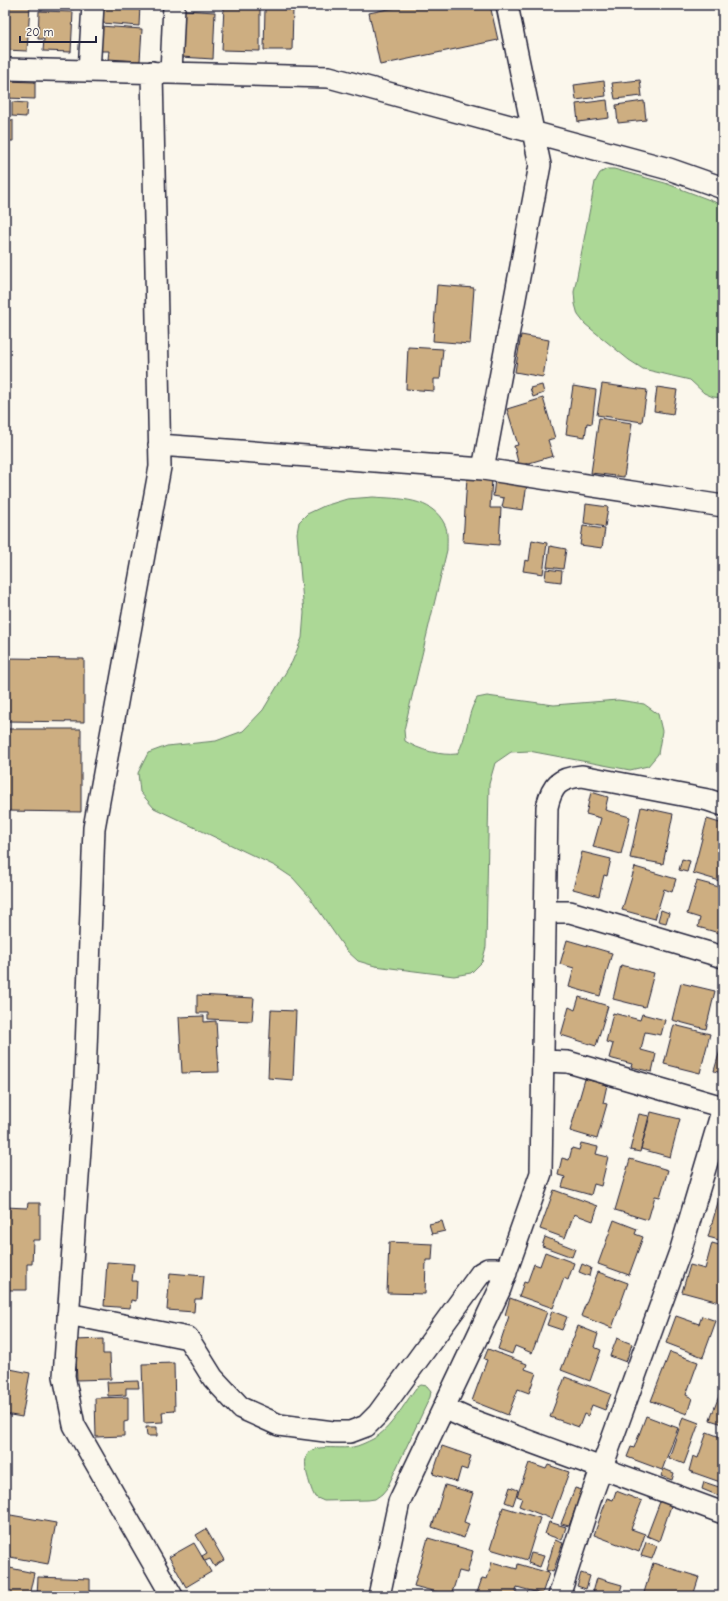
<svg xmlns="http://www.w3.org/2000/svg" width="728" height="1601" font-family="'Comic Neue',sans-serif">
	<rect width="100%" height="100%" fill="#fbf7ec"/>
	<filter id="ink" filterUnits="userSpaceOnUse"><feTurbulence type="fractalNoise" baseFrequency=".025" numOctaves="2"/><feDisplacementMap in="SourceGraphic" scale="8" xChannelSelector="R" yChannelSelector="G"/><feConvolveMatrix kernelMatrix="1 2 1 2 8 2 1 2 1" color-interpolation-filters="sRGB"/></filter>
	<g filter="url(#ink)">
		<!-- green -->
		<path fill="#acd896" stroke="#677d68" d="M 607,169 L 614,169 L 665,183 L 723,205 L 723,398 L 713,397 L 704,393 L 690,380 L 643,369 L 629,360 L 585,324 L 578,315 L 575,304 L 574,292 L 595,182 L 600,173 Z
			M 373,497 C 399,499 432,497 445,525 C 448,531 447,542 447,550 L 404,730 L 405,741 C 419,750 441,756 457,754 C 468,737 466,715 477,698 L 487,696 L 554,705 L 618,700 L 632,702 L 644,704 L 658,714 L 662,731 L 658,754 L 648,766 L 630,770 L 529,751 L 511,752 L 495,763 L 489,784 L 486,947 L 482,962 L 471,973 L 454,976 L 375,966 L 358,961 L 346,950 L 308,895 L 293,878 L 275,866 L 154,808 L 140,792 L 138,773 L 148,753 L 167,746 L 216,741 L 243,731 L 263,710 L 292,662 L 302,638 L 304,613 L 297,533 L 299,522 L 307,514 L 324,506 L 347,499 Z
			M 421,1385 L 427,1386 L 431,1391 L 430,1397 L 387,1488 L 382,1494 L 375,1499 L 368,1500 L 324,1501 L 315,1497 C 311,1490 309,1481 307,1474 C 298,1437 331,1451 353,1447 C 359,1446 367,1442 373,1439 C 390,1430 405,1403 416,1388 Z"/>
		<!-- building -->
		<path fill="#cdae81" stroke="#22223b" d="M 5,5 L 30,5 L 27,51 L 5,50 Z
			M 38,5 L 74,5 L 74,9 L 38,7 Z
			M 103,5 L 140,5 L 139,26 L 102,23 Z
			M 407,5 L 490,5 L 498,40 L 380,65 L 369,13 Z
			M 224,6 L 260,7 L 260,51 L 222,50 Z
			M 265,8 L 293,9 L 292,50 L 264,50 Z
			M 183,10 L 215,12 L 213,59 L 181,57 Z
			M 39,11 L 73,12 L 71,52 L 43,51 L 44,39 L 38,39 Z
			M 100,26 L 142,29 L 140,61 L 108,59 L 109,51 L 98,51 Z
			M 640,80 L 642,96 L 615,99 L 612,83 Z
			M 5,81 L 35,82 L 35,99 L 5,98 Z
			M 604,81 L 606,96 L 576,100 L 574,85 Z
			M 607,100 L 609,118 L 578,122 L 576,104 Z
			M 644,101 L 646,120 L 618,123 L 616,105 Z
			M 12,102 L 27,103 L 26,117 L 12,116 Z
			M 5,120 L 13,120 L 13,141 L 5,141 Z
			M 437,285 L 474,288 L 470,344 L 433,341 Z
			M 521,335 L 549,340 L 543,377 L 515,372 Z
			M 408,347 L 443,349 L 440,379 L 434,379 L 434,391 L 406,389 Z
			M 602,384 L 647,390 L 642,422 L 597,415 Z
			M 542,385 L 544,393 L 533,397 L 530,388 Z
			M 573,386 L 596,390 L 592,424 L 587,423 L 585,437 L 566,434 Z
			M 657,387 L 677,390 L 673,414 L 654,411 Z
			M 543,398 L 555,438 L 548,440 L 553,456 L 519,466 L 514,446 L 518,445 L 507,409 Z
			M 599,418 L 632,423 L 624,477 L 591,473 Z
			M 467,477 L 492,479 L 490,508 L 501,508 L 499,545 L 463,542 Z
			M 495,479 L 527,484 L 523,510 L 502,507 L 504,498 L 493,496 Z
			M 586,504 L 608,507 L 605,527 L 584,523 Z
			M 583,526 L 605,529 L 602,548 L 580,545 Z
			M 532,540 L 547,543 L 543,574 L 523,571 L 525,560 L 529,561 Z
			M 550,546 L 566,549 L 563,569 L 547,567 Z
			M 546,569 L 562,571 L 561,582 L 545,580 Z
			M 5,658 L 84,659 L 84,722 L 5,721 Z
			M 5,729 L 81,729 L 81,812 L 5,811 Z
			M 591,792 L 608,797 L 605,810 L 630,817 L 621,854 L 593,847 L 601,818 L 586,814 Z
			M 641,807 L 673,814 L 663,864 L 630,858 Z
			M 707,819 L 723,824 L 723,882 L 693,873 Z
			M 582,852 L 611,859 L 607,876 L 604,875 L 599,896 L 573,889 Z
			M 682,859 L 690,861 L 687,872 L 679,870 Z
			M 635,867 L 676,879 L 672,892 L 664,889 L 655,919 L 622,910 Z
			M 697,881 L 723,888 L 723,920 L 719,933 L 698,927 L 700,918 L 687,914 Z
			M 661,910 L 669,913 L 666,923 L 658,921 Z
			M 567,940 L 612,953 L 600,996 L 569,987 L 574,968 L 560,964 Z
			M 621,965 L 654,973 L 645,1007 L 613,999 Z
			M 681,983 L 715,991 L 706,1029 L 672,1020 Z
			M 197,995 L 254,998 L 252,1021 L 208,1019 L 208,1013 L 197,1013 Z
			M 579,997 L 608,1006 L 596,1046 L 561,1035 L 569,1007 L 575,1010 Z
			M 271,1010 L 296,1011 L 293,1080 L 268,1078 Z
			M 613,1013 L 640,1020 L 642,1014 L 665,1020 L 661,1035 L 645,1032 L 641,1050 L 656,1054 L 652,1072 L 631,1067 L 632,1064 L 609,1058 L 613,1044 L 606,1042 Z
			M 204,1016 L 204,1022 L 216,1021 L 219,1072 L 182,1073 L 179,1017 Z
			M 674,1025 L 710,1034 L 700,1073 L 664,1064 Z
			M 723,1040 L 723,1081 L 720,1080 L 722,1073 L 714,1071 Z
			M 585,1079 L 607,1085 L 603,1103 L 607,1104 L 597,1139 L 570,1131 Z
			M 651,1112 L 680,1119 L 670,1157 L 641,1149 Z
			M 639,1114 L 649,1116 L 640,1152 L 630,1150 Z
			M 581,1143 L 598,1147 L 596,1154 L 608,1157 L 601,1186 L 594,1184 L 591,1195 L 562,1187 L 565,1177 L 558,1175 L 562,1158 L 569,1160 L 572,1148 L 579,1150 Z
			M 630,1159 L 668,1170 L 660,1197 L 655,1196 L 648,1220 L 615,1210 Z
			M 554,1190 L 598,1206 L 593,1221 L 574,1214 L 565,1238 L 540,1229 Z
			M 721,1192 L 723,1193 L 723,1241 L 708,1237 Z
			M 28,1203 L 40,1203 L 40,1240 L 33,1240 L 32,1264 L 27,1264 L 27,1290 L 5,1290 L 5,1207 L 27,1208 Z
			M 614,1220 L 637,1229 L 635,1234 L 643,1237 L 629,1275 L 598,1264 Z
			M 442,1221 L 445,1231 L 432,1234 L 429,1224 Z
			M 545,1237 L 575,1249 L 572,1257 L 542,1246 Z
			M 389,1242 L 433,1244 L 432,1260 L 426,1260 L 425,1294 L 387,1293 Z
			M 712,1243 L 723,1246 L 723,1303 L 682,1292 L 690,1265 L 705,1269 Z
			M 545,1252 L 574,1263 L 568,1280 L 564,1278 L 553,1308 L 519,1296 L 524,1282 L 527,1283 L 534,1264 L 540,1266 Z
			M 107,1262 L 134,1264 L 132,1281 L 137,1281 L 136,1301 L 131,1300 L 130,1308 L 104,1306 Z
			M 582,1264 L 591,1268 L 589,1276 L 579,1272 Z
			M 598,1272 L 628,1283 L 612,1328 L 581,1316 Z
			M 170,1273 L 204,1276 L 202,1299 L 195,1299 L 194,1312 L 167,1310 Z
			M 510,1298 L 547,1312 L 532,1353 L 515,1346 L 512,1354 L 498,1349 L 509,1316 L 505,1315 Z
			M 552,1311 L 567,1317 L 562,1330 L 547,1325 Z
			M 676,1316 L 699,1324 L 702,1316 L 716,1321 L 703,1357 L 666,1343 Z
			M 578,1326 L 598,1334 L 594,1347 L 601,1350 L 590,1381 L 561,1370 Z
			M 617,1338 L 632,1344 L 626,1362 L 610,1356 Z
			M 103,1339 L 103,1354 L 110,1354 L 111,1379 L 77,1380 L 75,1340 Z
			M 488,1349 L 527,1364 L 525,1369 L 536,1373 L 529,1393 L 518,1389 L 508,1415 L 472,1401 L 487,1360 L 484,1359 Z
			M 670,1352 L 698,1362 L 686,1395 L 692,1398 L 687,1414 L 651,1401 Z
			M 174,1363 L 175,1411 L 162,1412 L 163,1422 L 144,1423 L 142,1364 Z
			M 5,1368 L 30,1373 L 22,1417 L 5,1414 Z
			M 565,1377 L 611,1394 L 605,1410 L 592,1405 L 588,1416 L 584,1414 L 579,1427 L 550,1417 Z
			M 138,1381 L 139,1388 L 126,1388 L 126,1395 L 108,1396 L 107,1382 Z
			M 723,1385 L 723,1424 L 710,1420 Z
			M 128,1397 L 128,1421 L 124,1422 L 124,1436 L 96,1437 L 95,1398 Z
			M 646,1416 L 678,1428 L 662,1470 L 627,1457 L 631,1447 L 634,1448 Z
			M 683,1417 L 699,1423 L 684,1464 L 669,1458 Z
			M 146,1427 L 157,1427 L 157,1436 L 147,1436 Z
			M 707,1432 L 723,1438 L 723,1483 L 689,1471 L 693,1456 L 698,1458 Z
			M 442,1446 L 471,1456 L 467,1470 L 461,1468 L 457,1482 L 433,1474 Z
			M 529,1463 L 546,1469 L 548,1465 L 569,1472 L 552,1519 L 519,1506 L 522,1498 L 517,1496 Z
			M 664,1469 L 674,1473 L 672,1480 L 661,1476 Z
			M 704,1482 L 722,1488 L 719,1496 L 702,1489 Z
			M 445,1485 L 473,1493 L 464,1522 L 469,1524 L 464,1538 L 432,1527 Z
			M 510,1487 L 518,1490 L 513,1505 L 505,1502 Z
			M 575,1488 L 582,1490 L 569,1526 L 561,1524 Z
			M 616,1491 L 642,1501 L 631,1529 L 645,1534 L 639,1552 L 594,1535 L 607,1498 L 613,1500 Z
			M 661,1499 L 672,1503 L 659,1541 L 647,1536 Z
			M 503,1507 L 540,1518 L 527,1560 L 490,1549 Z
			M 5,1514 L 56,1523 L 48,1564 L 5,1556 Z
			M 549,1522 L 566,1527 L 562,1540 L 545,1534 Z
			M 206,1529 L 224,1560 L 214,1566 L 210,1559 L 205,1561 L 202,1556 L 207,1553 L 196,1535 Z
			M 428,1538 L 473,1551 L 467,1573 L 459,1571 L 451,1596 L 414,1586 Z
			M 555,1540 L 563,1543 L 553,1572 L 546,1570 Z
			M 646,1542 L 657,1546 L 652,1559 L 641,1556 Z
			M 194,1543 L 211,1572 L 186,1587 L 169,1557 Z
			M 531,1553 L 544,1556 L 540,1567 L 528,1563 Z
			M 492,1562 L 517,1569 L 518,1564 L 549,1573 L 542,1594 L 517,1587 L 515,1596 L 476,1596 L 482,1578 L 487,1579 Z
			M 653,1563 L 699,1577 L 693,1596 L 679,1592 L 678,1596 L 643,1596 Z
			M 5,1567 L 34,1573 L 29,1596 L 5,1596 Z
			M 581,1573 L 590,1576 L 586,1589 L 577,1586 Z
			M 38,1577 L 90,1579 L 90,1596 L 37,1596 Z
			M 597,1578 L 622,1585 L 619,1596 L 592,1596 Z"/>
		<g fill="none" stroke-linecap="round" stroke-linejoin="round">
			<defs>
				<path id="street" d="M 5,69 L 329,77 L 669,169 L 723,188
					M 89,71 L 93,5
					M 152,72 L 160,467 L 94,828 L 85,1078 L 64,1376 L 74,1425 L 172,1596
					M 171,73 L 174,5
					M 159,445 L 483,469 L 723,506
					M 483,469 L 540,165 L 507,5
					M 546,912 L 570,912 L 723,957
					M 543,1061 L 568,1062 L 723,1107
					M 68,1314 L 188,1338 L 213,1378 L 241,1408 L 279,1425 L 333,1432 L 350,1432 L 366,1426 L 378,1414 L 481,1273 L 488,1269 L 496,1269 L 506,1273
					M 444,1408 L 466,1418 L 723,1513
					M 379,1596 L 399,1502 L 500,1289 L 541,1173 L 547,807 C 552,785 559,778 582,776 L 708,800 L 723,805
					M 559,1596 L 589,1503 L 681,1249 L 723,1108"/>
			</defs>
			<!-- street casing -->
			<use href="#street" stroke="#22223b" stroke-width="24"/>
			<!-- street -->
			<use href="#street" stroke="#fbf7ec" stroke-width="21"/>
		</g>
	</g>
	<!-- margin -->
	<rect width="728" height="1601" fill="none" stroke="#fbf7ec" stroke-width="20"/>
	<rect x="10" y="10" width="708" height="1581" fill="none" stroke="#22223b" stroke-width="1.5" filter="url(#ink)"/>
	<!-- scale -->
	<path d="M20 36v6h76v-6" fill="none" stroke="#22223b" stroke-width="2"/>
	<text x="26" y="36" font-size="12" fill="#22223b" stroke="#fbf7ec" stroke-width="3" paint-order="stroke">20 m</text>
</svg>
